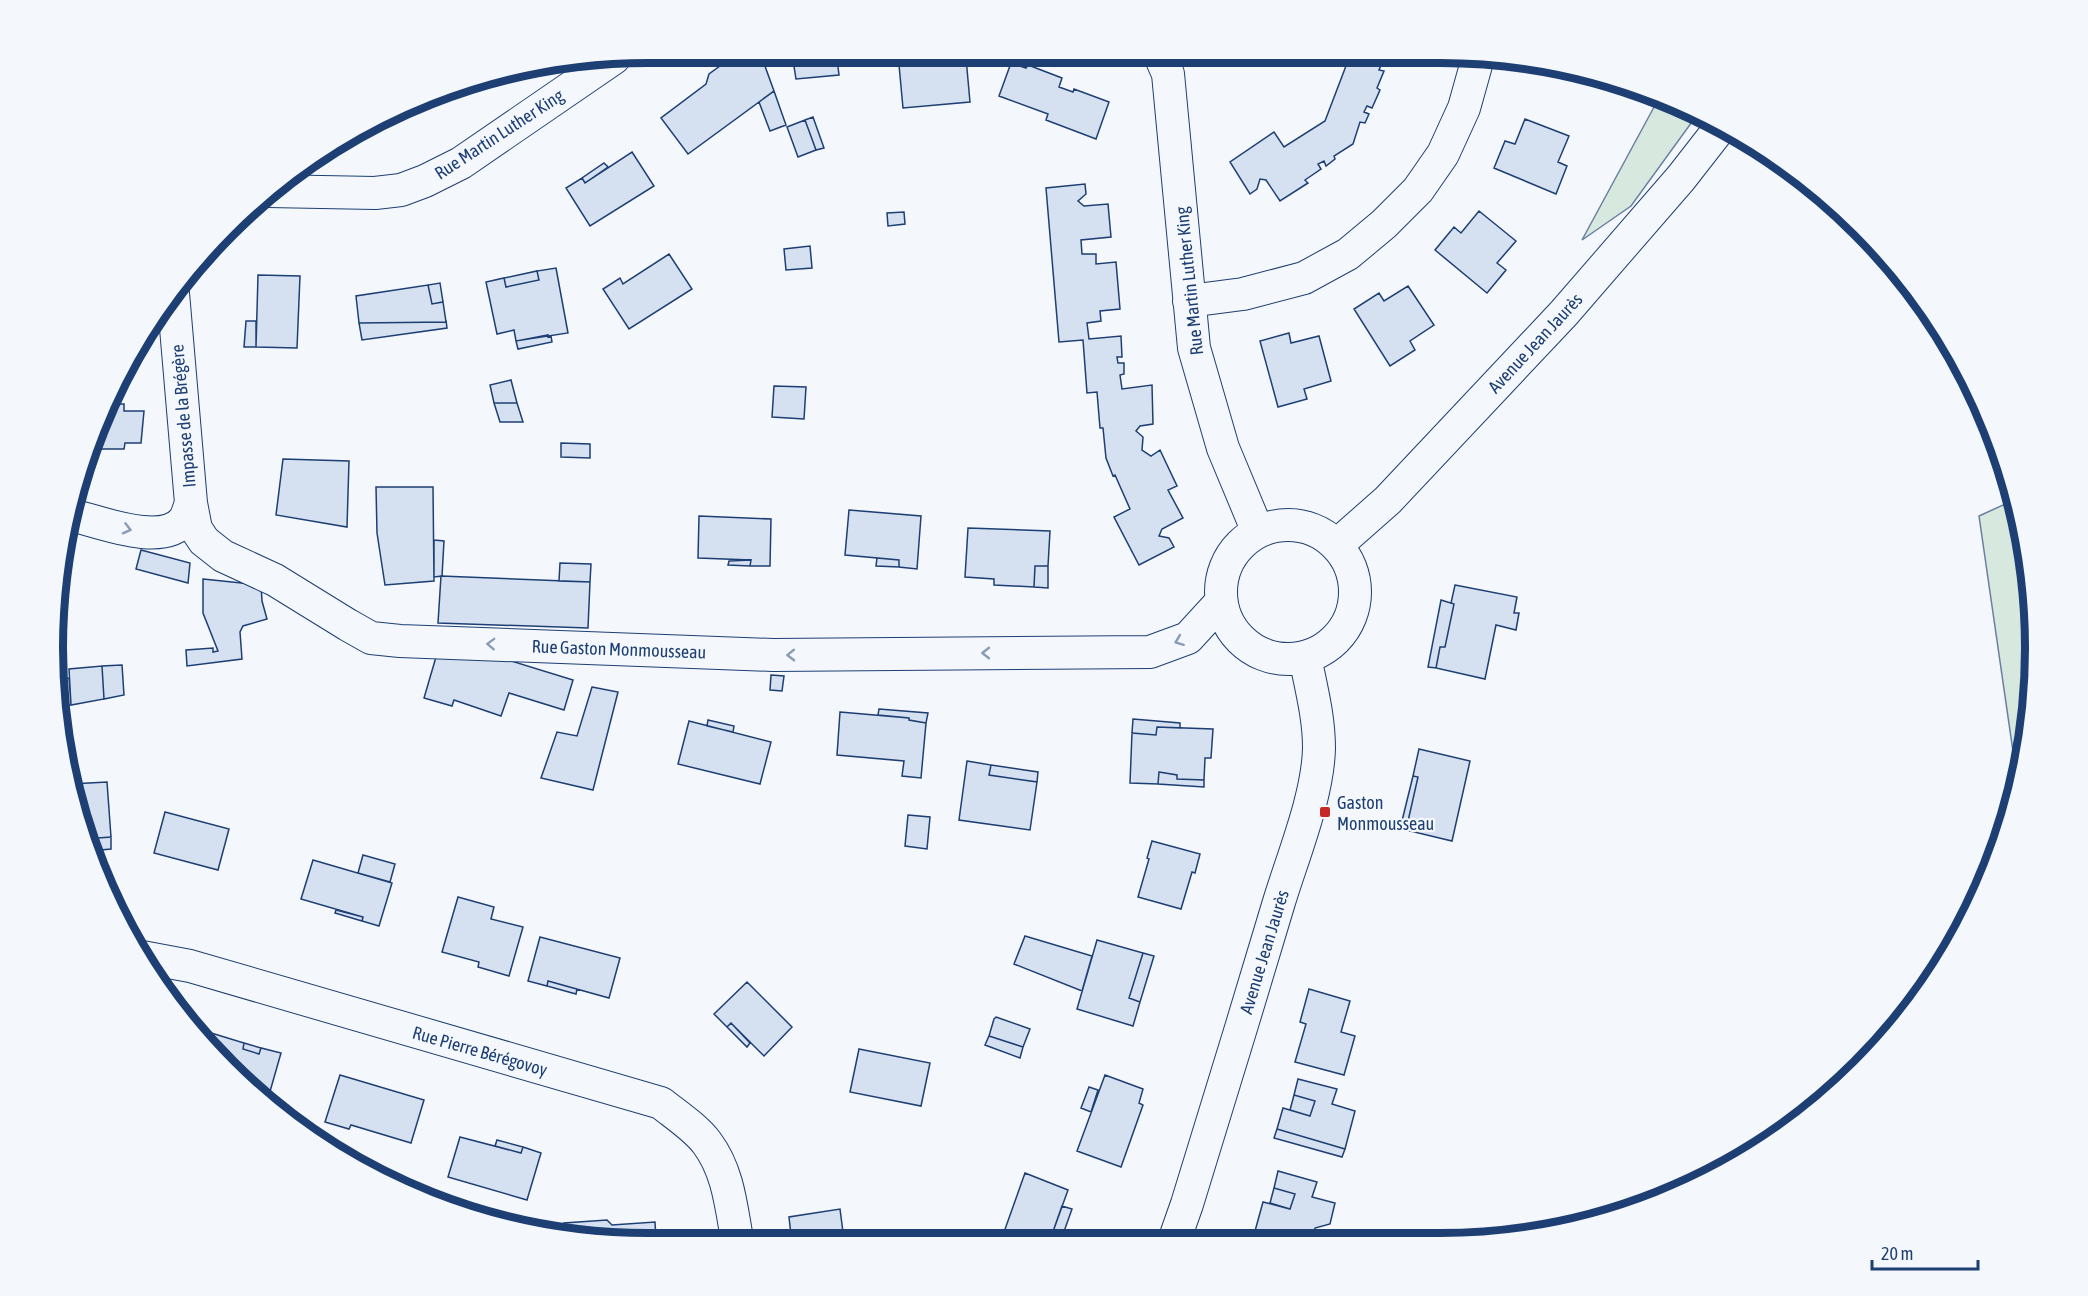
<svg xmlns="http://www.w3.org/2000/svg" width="2088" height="1296" font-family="'Asap Condensed',sans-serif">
	<rect width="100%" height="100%" fill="#f4f7fb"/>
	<!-- green -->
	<path fill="#d7e8df" stroke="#687fa3" stroke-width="1.5" d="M 1660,96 L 1668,98 L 1697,115 L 1631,206 L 1582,240 Z
		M 2014,500 L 2030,570 L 2034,687 L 2018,786 L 1979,516 Z"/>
	<!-- building -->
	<path fill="#d5e0f0" stroke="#1d3f73" stroke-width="1.5" d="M 731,58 L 735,58 L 739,64 L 762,58 L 774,91 L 688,154 L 661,118 L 706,84 L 709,74 Z
		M 799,58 L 850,58 L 837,59 L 839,75 L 796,79 L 793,60 Z
		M 925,58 L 947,58 L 948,61 L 926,63 Z
		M 947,58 L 966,58 L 970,102 L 903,108 L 899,65 L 948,61 Z
		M 1349,58 L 1390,58 L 1387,65 L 1382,63 L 1379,70 L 1384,71 L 1377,88 L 1380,90 L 1372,108 L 1367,106 L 1364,112 L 1369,114 L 1365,123 L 1360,122 L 1353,144 L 1334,156 L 1335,159 L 1326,166 L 1324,161 L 1318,164 L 1321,169 L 1305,180 L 1308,183 L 1280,201 L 1266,180 L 1260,179 L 1257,189 L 1250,194 L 1230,162 L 1274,132 L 1284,147 L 1325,121 Z
		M 1011,63 L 1026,68 L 1028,65 L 1062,78 L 1059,87 L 1073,92 L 1074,89 L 1109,102 L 1096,139 L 1046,120 L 1048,114 L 999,96 Z
		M 1548,66 L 1587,76 L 1548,73 Z
		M 774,91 L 786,125 L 770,131 L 759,102 Z
		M 813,117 L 824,148 L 816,150 L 805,120 Z
		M 1525,119 L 1569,136 L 1558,162 L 1567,166 L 1556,194 L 1494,168 L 1505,141 L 1515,144 Z
		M 805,120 L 816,150 L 798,157 L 787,127 Z
		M 632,152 L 654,186 L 590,226 L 566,188 L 582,178 L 585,183 Z
		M 604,163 L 608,167 L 585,183 L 582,178 Z
		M 1085,184 L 1086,194 L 1078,201 L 1084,206 L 1108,204 L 1111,237 L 1081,240 L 1082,254 L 1096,254 L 1096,264 L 1116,262 L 1120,309 L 1100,311 L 1101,321 L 1087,323 L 1089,339 L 1121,336 L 1122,357 L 1117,357 L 1118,363 L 1124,363 L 1124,374 L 1120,375 L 1122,389 L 1152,385 L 1153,424 L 1140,426 L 1136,431 L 1143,437 L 1142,450 L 1151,456 L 1160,450 L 1177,486 L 1168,490 L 1183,518 L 1162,529 L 1159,536 L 1169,538 L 1174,547 L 1139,565 L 1114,517 L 1130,509 L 1115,475 L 1113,476 L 1106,458 L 1103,428 L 1100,428 L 1097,392 L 1087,393 L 1083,340 L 1059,342 L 1046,188 Z
		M 1479,211 L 1516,241 L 1497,263 L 1506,270 L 1487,293 L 1435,250 L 1454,227 L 1461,233 Z
		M 904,212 L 905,224 L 888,226 L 887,213 Z
		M 810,246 L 812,268 L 786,270 L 784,249 Z
		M 669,254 L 692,289 L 629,329 L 603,289 L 620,278 L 623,284 Z
		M 556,268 L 568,333 L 516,341 L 514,330 L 497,334 L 486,282 L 504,278 L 506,287 L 539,280 L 537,271 Z
		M 537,271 L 539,280 L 506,287 L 504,278 Z
		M 258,275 L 300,276 L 297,348 L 256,347 Z
		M 440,283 L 443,302 L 432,304 L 428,285 Z
		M 428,285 L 432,304 L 443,302 L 446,322 L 359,323 L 356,296 Z
		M 1408,286 L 1434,325 L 1410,341 L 1415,350 L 1390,366 L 1354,309 L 1379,293 L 1384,301 Z
		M 446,320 L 447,328 L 362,340 L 359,323 L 446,322 Z
		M 246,321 L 256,321 L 256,347 L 244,347 Z
		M 1289,333 L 1291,343 L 1319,336 L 1331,381 L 1304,389 L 1307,399 L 1278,407 L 1260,341 Z
		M 548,335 L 548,337 L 551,336 L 552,342 L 518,349 L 516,341 Z
		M 511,380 L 517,403 L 494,403 L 490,385 Z
		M 774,386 L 806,387 L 804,419 L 772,417 Z
		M 494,403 L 517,403 L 523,422 L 500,422 Z
		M 110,404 L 124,404 L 124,411 L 144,411 L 141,443 L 125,443 L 124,449 L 90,449 L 90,444 Z
		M 561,443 L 590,444 L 590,458 L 561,457 Z
		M 283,459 L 349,461 L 347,527 L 276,515 Z
		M 376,487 L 433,487 L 434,581 L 385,585 L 377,533 Z
		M 849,510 L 921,516 L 917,569 L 899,567 L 899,560 L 845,555 Z
		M 699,516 L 771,519 L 770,566 L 750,566 L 751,560 L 698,558 Z
		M 968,528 L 1050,531 L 1048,566 L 1035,566 L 1034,587 L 994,585 L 994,579 L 965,577 Z
		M 434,540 L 444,541 L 442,576 L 434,577 Z
		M 141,550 L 190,563 L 188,583 L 136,569 Z
		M 877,558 L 899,560 L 899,567 L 876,566 Z
		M 751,560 L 750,566 L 728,565 L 729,561 Z
		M 560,563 L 591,564 L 590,582 L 559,581 Z
		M 1035,566 L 1048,566 L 1048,588 L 1034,587 Z
		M 441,576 L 590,582 L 588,628 L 438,623 Z
		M 203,579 L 261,585 L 262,601 L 267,619 L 243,626 L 240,632 L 242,659 L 187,666 L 186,650 L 213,648 L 213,652 L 218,651 L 203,613 Z
		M 1455,585 L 1517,597 L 1514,613 L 1519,613 L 1516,630 L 1496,625 L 1485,679 L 1436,668 L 1440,647 L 1445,647 L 1454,604 L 1451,603 Z
		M 1441,600 L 1454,604 L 1445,647 L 1440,647 L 1436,668 L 1428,667 Z
		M 436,657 L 505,659 L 573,680 L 564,710 L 509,693 L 501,716 L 454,700 L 452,706 L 424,698 Z
		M 122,665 L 124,695 L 104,699 L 102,666 Z
		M 102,666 L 104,699 L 71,705 L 69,669 Z
		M 771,675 L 784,676 L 782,691 L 770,690 Z
		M 69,678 L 71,705 L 56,706 L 55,679 Z
		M 592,687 L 618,692 L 593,790 L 541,778 L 557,732 L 577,736 Z
		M 879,709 L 928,713 L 926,723 L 909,720 L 909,718 L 878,715 Z
		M 840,712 L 909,718 L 909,720 L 926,723 L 921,778 L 902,776 L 904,761 L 837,755 Z
		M 1133,719 L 1180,723 L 1180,728 L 1157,727 L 1156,735 L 1132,733 Z
		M 708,720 L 734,726 L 733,732 L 707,726 Z
		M 689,721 L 771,742 L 760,784 L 678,764 Z
		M 1157,727 L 1213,729 L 1211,758 L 1205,758 L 1204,780 L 1177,779 L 1177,775 L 1159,772 L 1158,784 L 1130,783 L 1132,733 L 1156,735 Z
		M 1419,749 L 1470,761 L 1452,841 L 1406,830 L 1418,777 L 1413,776 Z
		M 967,761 L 991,765 L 989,775 L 1037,782 L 1030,830 L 959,820 Z
		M 991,765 L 1038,772 L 1037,782 L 989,775 Z
		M 1159,772 L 1177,775 L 1177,779 L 1204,780 L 1204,787 L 1158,784 Z
		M 1413,776 L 1418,777 L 1406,830 L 1400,829 Z
		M 107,782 L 111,837 L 84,839 L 71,784 Z
		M 165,812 L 229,829 L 218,870 L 154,853 Z
		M 908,815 L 930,817 L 927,849 L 905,846 Z
		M 111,837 L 111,849 L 90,851 L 84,839 Z
		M 1152,841 L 1200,854 L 1195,873 L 1192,872 L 1181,909 L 1138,897 L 1149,859 L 1147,858 Z
		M 363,855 L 395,864 L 390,882 L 358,873 Z
		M 313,860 L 392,883 L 379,926 L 362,921 L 363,917 L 301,899 Z
		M 458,897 L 494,907 L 491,919 L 523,927 L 509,976 L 478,967 L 479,962 L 442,952 Z
		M 336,910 L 363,917 L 362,921 L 335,913 Z
		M 1025,936 L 1092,956 L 1082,991 L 1014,964 Z
		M 540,937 L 620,958 L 609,998 L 548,981 L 547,986 L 528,981 Z
		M 1097,940 L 1143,953 L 1129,998 L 1140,1002 L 1133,1026 L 1077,1009 Z
		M 1143,953 L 1154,956 L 1140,1002 L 1129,998 Z
		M 548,981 L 577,989 L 576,994 L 547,986 Z
		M 747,982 L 792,1027 L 764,1056 L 731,1023 L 727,1027 L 714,1014 Z
		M 1309,989 L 1350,1001 L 1341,1032 L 1355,1036 L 1344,1075 L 1295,1062 L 1306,1024 L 1300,1022 Z
		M 996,1017 L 1030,1029 L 1023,1047 L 989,1036 L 994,1019 Z
		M 731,1023 L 750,1043 L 747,1047 L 727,1027 Z
		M 208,1032 L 244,1043 L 243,1049 L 259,1054 L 261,1048 L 281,1053 L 269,1095 L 250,1089 L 227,1069 L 205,1042 Z
		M 989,1036 L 1023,1047 L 1020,1058 L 985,1045 Z
		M 244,1043 L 261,1048 L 259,1054 L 243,1049 Z
		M 859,1049 L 930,1063 L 921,1106 L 850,1092 Z
		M 340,1075 L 424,1100 L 411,1143 L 351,1125 L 349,1129 L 325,1122 Z
		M 1105,1075 L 1143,1089 L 1139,1103 L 1143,1105 L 1121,1167 L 1077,1151 Z
		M 1298,1079 L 1337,1089 L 1332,1104 L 1355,1111 L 1345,1149 L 1277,1129 L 1283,1108 L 1310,1116 L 1315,1101 L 1294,1095 Z
		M 1089,1087 L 1098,1090 L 1091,1112 L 1081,1108 Z
		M 1294,1095 L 1315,1101 L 1310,1116 L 1290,1110 Z
		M 1277,1129 L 1345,1149 L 1342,1157 L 1274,1138 Z
		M 460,1137 L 521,1153 L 523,1147 L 541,1153 L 527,1200 L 448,1177 Z
		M 497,1140 L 523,1147 L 521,1153 L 495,1146 Z
		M 1278,1171 L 1317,1182 L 1312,1197 L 1335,1203 L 1330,1224 L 1315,1228 L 1312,1242 L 1293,1241 L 1255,1231 L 1263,1202 L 1290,1209 L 1295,1194 L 1274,1188 Z
		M 1025,1173 L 1068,1190 L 1050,1240 L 1014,1240 L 1015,1237 L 1004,1232 Z
		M 1274,1188 L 1295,1194 L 1290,1209 L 1270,1203 Z
		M 1062,1206 L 1072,1209 L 1061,1240 L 1050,1240 Z
		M 840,1209 L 844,1240 L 800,1239 L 799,1234 L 791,1235 L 789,1217 Z
		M 607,1220 L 612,1225 L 655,1222 L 656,1239 L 565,1237 L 564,1223 Z
		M 1004,1232 L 1015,1237 L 1014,1240 L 1001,1240 Z"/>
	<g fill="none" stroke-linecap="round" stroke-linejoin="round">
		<defs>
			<path id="street" d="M 1161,58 L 1168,74 L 1194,348 L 1223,448 L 1258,532
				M 268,191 L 375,193 L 401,190 L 425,181 L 461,163 L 614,58
				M 173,293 L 191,503 L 196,529 L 204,541 L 223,556 L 275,580 L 348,625 L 371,638 L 400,641 L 773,655 L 1150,652 L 1188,638 L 1221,602
				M 1189,301 L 1243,294 L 1304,278 L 1348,254 L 1384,224 L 1418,190 L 1443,154 L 1464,108 L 1478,58
				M 71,515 C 98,521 163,548 184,520 C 187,516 189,508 191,503
				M1221 592a67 67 0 1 1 134 0a67 67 0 1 1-134 0Z
				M 1337,545 L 1388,500 L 1564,313 L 1681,178 L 1720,128
				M 142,957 L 190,966 L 661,1103 C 676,1115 696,1128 707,1143 C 728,1171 731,1205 737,1239
				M 1174,1241 L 1187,1204 C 1218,1103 1249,1003 1279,902 C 1293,856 1318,796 1319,748 C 1319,717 1311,687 1305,657"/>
		</defs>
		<!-- street casing -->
		<use href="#street" stroke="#1d3f73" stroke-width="34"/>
		<!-- street -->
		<use href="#street" stroke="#f4f7fb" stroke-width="32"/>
	</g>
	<!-- one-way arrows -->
	<defs><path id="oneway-chevron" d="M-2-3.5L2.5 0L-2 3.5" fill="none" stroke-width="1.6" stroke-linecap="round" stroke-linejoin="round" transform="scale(1.5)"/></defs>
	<g stroke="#889bb7">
		<use href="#oneway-chevron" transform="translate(127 529) rotate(14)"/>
		<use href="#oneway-chevron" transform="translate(1179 641) rotate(159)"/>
		<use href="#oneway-chevron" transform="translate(491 644) rotate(-178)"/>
		<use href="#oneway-chevron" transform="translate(986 653) rotate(180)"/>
		<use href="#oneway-chevron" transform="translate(791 655) rotate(179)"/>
	</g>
	<!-- markers -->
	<rect fill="#c62828" stroke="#f4f7fb" stroke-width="2" x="1319" y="806" width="12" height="12" rx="3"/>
	<g text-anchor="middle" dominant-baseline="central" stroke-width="4.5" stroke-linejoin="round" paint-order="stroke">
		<!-- street labels -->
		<g font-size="18" fill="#1d3f73" stroke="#f4f7fb">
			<text transform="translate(499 134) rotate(-33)">Rue Martin Luther King</text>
			<text transform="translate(1189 281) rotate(-96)">Rue Martin Luther King</text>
			<text transform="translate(1535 343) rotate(-47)">Avenue Jean Jaurès</text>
			<text transform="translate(183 416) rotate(-95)">Impasse de la Brégère</text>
			<text transform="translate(619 649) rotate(2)">Rue Gaston Monmousseau</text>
			<text transform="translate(1264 952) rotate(-73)">Avenue Jean Jaurès</text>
			<text transform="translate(480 1051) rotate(16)">Rue Pierre Bérégovoy</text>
		</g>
		<!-- poi labels -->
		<g font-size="18" fill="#1d3f73" stroke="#f4f7fb" text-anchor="start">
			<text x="1337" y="802">Gaston<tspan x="1337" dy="21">Monmousseau</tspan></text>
		</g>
	</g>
	<!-- crop -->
	<path d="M0 0H2088V1296H0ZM648 63H1440A585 585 0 0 1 2025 648V648A585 585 0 0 1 1440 1233H648A585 585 0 0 1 63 648V648A585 585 0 0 1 648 63Z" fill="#f4f7fb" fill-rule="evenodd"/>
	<path fill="none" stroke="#1d3f73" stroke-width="8" d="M648 63H1440A585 585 0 0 1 2025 648V648A585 585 0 0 1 1440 1233H648A585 585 0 0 1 63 648V648A585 585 0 0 1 648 63Z"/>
	<!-- scale -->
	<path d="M1872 1260v9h106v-9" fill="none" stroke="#1d3f73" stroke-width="3"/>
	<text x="1881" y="1260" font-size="18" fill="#1d3f73" stroke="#f4f7fb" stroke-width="4.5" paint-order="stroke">20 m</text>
</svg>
